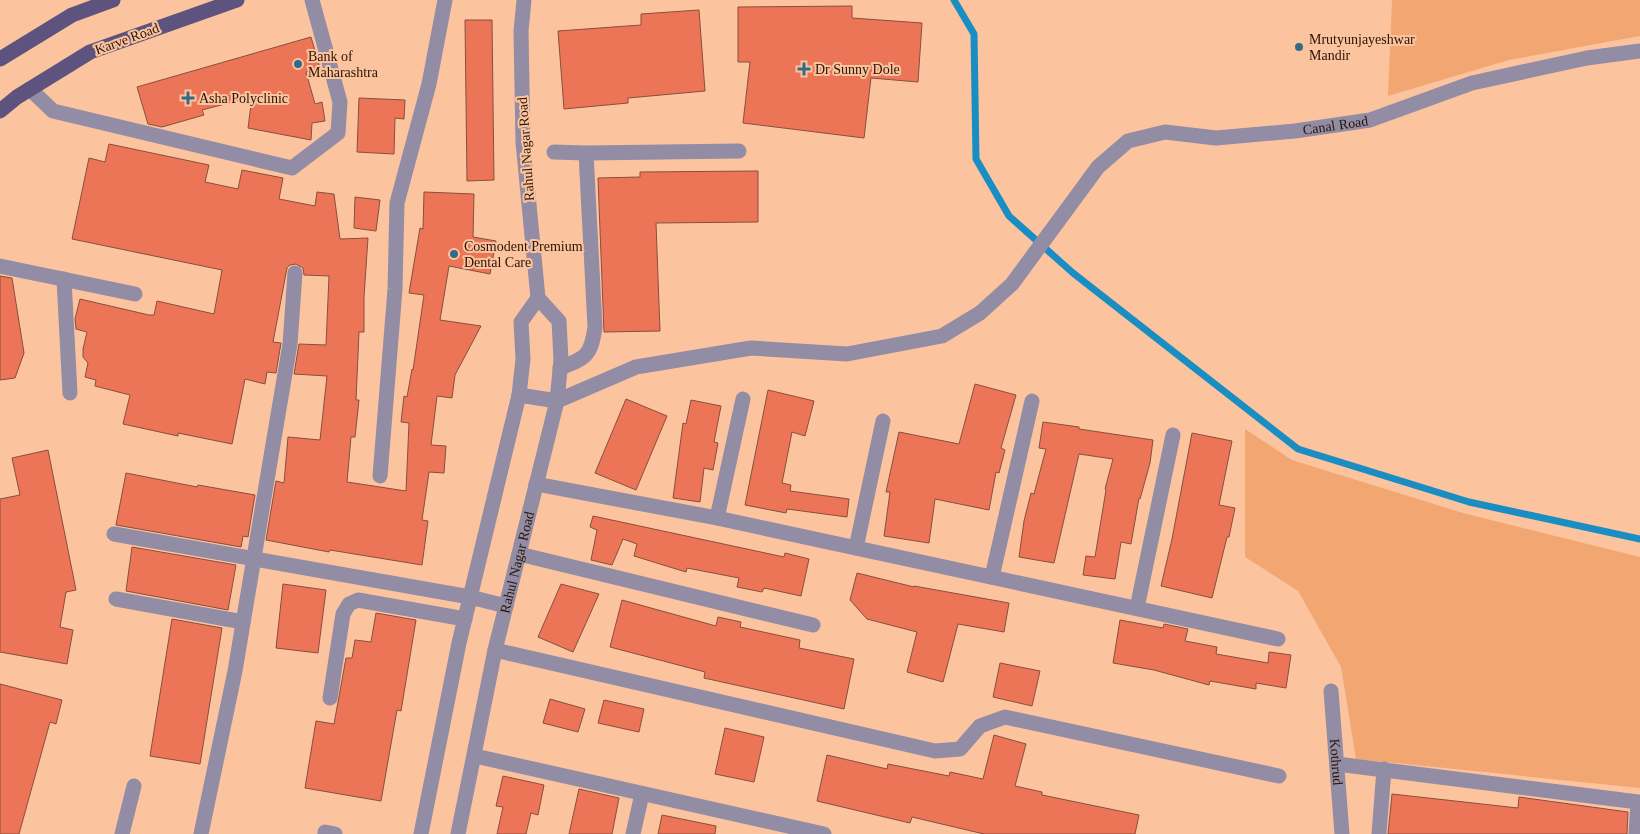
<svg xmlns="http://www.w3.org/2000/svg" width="1640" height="834" font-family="Georgia,serif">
	<rect width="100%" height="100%" fill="#fcc49e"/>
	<!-- green -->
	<path fill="#f2a773" d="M 1392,0 L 1640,0 L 1640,36 L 1509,60 L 1388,96 Z
		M 1245,429 L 1292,460 L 1463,513 L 1640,557 L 1640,788 L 1356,759 L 1341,667 L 1298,591 L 1245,557 Z"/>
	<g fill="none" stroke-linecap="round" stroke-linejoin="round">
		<!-- stream -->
		<path stroke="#1a8ec3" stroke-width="7" d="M 954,0 L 974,34 L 976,159 L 1009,216 L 1073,273 L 1298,449 L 1469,502 L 1640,539"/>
	</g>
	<!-- building -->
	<path fill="#ed7557" stroke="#884e3f" d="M 852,6 L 852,18 L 922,23 L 918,82 L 871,78 L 864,138 L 743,123 L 750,62 L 738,62 L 738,7 Z
		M 699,10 L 705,91 L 628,98 L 628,103 L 564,109 L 558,31 L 641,25 L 641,14 Z
		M 465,20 L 492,20 L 494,180 L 467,181 Z
		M 311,37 L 320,68 L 306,72 L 315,104 L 322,102 L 325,121 L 312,123 L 311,140 L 248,128 L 252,97 L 202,110 L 204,115 L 162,127 L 148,124 L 137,87 Z
		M 359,98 L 405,100 L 404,119 L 395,118 L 394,154 L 357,152 Z
		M 109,144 L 209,165 L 205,182 L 238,189 L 242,170 L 283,178 L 279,199 L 315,206 L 317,192 L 334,194 L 340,239 L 368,238 L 364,297 L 364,332 L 359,332 L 356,400 L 359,400 L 355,437 L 351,437 L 347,482 L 406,491 L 409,423 L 401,422 L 404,396 L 407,397 L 412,369 L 413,370 L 424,295 L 409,293 L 420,228 L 423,229 L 424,192 L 474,194 L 473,237 L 496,241 L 490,274 L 449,266 L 440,320 L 481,326 L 455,375 L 452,398 L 437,396 L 431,445 L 446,446 L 444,473 L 429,472 L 422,520 L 428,521 L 422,565 L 330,550 L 329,552 L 266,540 L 276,481 L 284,483 L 288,437 L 320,440 L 327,376 L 294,374 L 299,344 L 326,345 L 329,276 L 304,275 L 303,268 L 296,264 L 290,265 L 287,268 L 273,342 L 281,343 L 276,373 L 267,372 L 265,384 L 245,379 L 232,444 L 178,433 L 178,436 L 123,424 L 130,395 L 95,386 L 96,380 L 85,377 L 88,363 L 83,357 L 83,349 L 87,332 L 76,329 L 75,319 L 80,299 L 149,315 L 154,315 L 157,301 L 214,314 L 222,270 L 72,239 L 89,158 L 105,162 Z
		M 758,171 L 758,222 L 656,223 L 660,331 L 604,332 L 598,178 L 640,177 L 640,172 Z
		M 355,197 L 380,200 L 376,231 L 354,228 Z
		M 0,276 L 12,278 L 24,353 L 15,378 L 0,380 Z
		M 975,384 L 1016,395 L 1001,448 L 1005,450 L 999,473 L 996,472 L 989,510 L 935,499 L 929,543 L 884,536 L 890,492 L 886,492 L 899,432 L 959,444 Z
		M 768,390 L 814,401 L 805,436 L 792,432 L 782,483 L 791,485 L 790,491 L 849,499 L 847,517 L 787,509 L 786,513 L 745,505 Z
		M 626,399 L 667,416 L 636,490 L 595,473 Z
		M 691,400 L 721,406 L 714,442 L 718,443 L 713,470 L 704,468 L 700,502 L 673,498 L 683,423 L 686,424 Z
		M 1043,422 L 1079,427 L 1079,429 L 1153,440 L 1150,463 L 1140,499 L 1139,498 L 1131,544 L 1121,542 L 1115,579 L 1083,575 L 1086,556 L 1095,557 L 1106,490 L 1105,489 L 1113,459 L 1079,454 L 1054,563 L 1019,557 L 1024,521 L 1031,493 L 1034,494 L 1046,449 L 1039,448 Z
		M 1192,433 L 1232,441 L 1219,505 L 1235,508 L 1229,537 L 1227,537 L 1212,598 L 1161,586 L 1172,539 Z
		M 48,450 L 76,590 L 66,592 L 60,627 L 73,630 L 67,664 L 0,652 L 0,499 L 20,495 L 12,458 Z
		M 126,473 L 197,487 L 198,485 L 255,495 L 248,537 L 243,536 L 241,547 L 116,525 Z
		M 593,516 L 784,557 L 785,553 L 809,559 L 801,596 L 764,588 L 762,592 L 737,587 L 739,578 L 687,568 L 686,572 L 634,556 L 637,544 L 623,539 L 612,565 L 591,560 L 597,530 L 590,527 Z
		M 132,547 L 236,565 L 228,610 L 126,591 Z
		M 857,573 L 914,587 L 914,586 L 1009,603 L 1004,632 L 958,624 L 943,682 L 907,672 L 917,632 L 867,619 L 850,600 Z
		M 283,584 L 326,590 L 318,653 L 276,648 Z
		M 561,584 L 599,594 L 573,652 L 538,637 Z
		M 622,600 L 716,626 L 718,617 L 741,622 L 740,627 L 800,640 L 799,648 L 854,659 L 844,709 L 704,678 L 705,672 L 610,647 Z
		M 376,613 L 416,620 L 401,711 L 397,710 L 381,801 L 305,788 L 316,721 L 334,724 L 346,658 L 352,658 L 355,640 L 371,642 Z
		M 172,619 L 222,628 L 200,764 L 150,756 Z
		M 1120,620 L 1163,628 L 1164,624 L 1188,629 L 1185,641 L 1217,647 L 1216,654 L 1268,663 L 1269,652 L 1291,655 L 1286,688 L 1256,683 L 1256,689 L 1210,681 L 1209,685 L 1154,670 L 1113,663 Z
		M 1000,663 L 1040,671 L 1032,706 L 993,697 Z
		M 0,684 L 62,700 L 56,724 L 50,722 L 19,834 L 0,834 Z
		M 550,699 L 585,709 L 578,732 L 543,723 Z
		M 604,700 L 644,709 L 639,732 L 598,723 Z
		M 725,728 L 764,737 L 754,782 L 715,774 Z
		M 994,735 L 1026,744 L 1015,786 L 1042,792 L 1042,795 L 1139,815 L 1135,834 L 984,834 L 912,817 L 910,823 L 817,801 L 827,755 L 887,769 L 888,764 L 949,776 L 950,772 L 983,779 Z
		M 503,776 L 544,785 L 538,815 L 531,813 L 526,834 L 497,834 L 503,807 L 496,806 Z
		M 579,789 L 619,798 L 612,834 L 569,834 Z
		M 1392,794 L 1518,808 L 1519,797 L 1628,812 L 1627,834 L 1388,834 Z
		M 662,815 L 716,826 L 715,834 L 658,834 Z"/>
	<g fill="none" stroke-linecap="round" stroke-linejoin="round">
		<!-- minor -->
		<g stroke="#928ca5" stroke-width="15">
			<path d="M 30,89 L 53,111 L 292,168 L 338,133 L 340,102 L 312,0"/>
			<path d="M 554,152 L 586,153"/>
			<path d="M 0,266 L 135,294"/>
			<path d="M 64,279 L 70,393"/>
			<path d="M 560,368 C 586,358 591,356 595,327 L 586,153 L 739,151"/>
			<path id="s1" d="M 519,395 L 557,401 L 636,367 L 751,348 L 847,354 L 942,336 L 980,313 L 1012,284 L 1098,167 L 1128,141 L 1165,132 L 1216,138 L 1295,131 L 1370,120 L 1472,83 L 1587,58 L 1640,51"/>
			<path d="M 380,476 L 395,289 L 397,203 L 429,84 L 445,0"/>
			<path d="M 536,484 L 717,518 L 1278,639"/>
			<path d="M 717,518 L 743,399"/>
			<path d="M 114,534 L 470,597 L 506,606"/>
			<path d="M 856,548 L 883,421"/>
			<path d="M 519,554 L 813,625"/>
			<path d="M 992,577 L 1032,401"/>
			<path d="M 116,599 L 243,622"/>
			<path d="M 1137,608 L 1173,435"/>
			<path d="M 495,650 L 935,751 L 960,749 L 980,726 L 1005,717 L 1279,776"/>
			<path id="s2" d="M 1331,691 L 1342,834"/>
			<path d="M 330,698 L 343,614 L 349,604 L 358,600 L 465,619"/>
			<path d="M 475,756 L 824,834"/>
			<path d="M 1337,764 L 1638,802 L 1636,834"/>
			<path d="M 122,834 L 134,786"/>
			<path d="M 201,834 L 235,671 L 268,474 L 290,344 L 295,273"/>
			<path d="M 325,834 L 325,832 L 335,834"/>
			<path d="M 421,834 L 459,643 L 519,395 L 523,359 L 521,322 L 538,298"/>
			<path id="s3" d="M 458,834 L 495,650 L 557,401 L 561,360 L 559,321 L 538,298 L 523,142 L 521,31 L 524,0"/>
			<path d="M 633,834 L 642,794"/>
			<path d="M 1379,834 L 1384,769"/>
		</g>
		<!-- major -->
		<path stroke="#5e537e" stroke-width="15" d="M 0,59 L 72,15 L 113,0
			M 0,111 L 17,97 L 90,52 L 237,0"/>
	</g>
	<!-- markers -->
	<g fill="#356986" stroke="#fcc49e" stroke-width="2">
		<circle cx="1299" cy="47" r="5"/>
		<circle cx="298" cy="64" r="5"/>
		<path d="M801.5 61.5h5v5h5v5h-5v5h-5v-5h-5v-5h5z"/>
		<path d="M185.5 90.5h5v5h5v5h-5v5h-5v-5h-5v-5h5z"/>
		<circle cx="454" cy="254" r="5"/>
	</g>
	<g text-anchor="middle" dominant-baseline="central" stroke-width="4" stroke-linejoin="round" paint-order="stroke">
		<!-- street labels -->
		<g font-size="14" fill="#291506" stroke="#fcc49e">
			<text transform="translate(127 39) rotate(-20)">Karve Road</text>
			<text stroke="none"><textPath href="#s1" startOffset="916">Canal Road</textPath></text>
			<text transform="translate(526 149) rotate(-94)">Rahul Nagar Road</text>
			<text stroke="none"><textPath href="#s3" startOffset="278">Rahul Nagar Road</textPath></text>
			<text stroke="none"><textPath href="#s2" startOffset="71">Kothrud</textPath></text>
		</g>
		<!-- poi labels -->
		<g font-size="14" fill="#291506" stroke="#fcc49e" text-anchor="start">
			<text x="1309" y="39">Mrutyunjayeshwar<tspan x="1309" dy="16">Mandir</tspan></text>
			<text x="308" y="56">Bank of<tspan x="308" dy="16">Maharashtra</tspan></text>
			<text x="815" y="69">Dr Sunny Dole</text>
			<text x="199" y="98">Asha Polyclinic</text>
			<text x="464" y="246">Cosmodent Premium<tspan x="464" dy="16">Dental Care</tspan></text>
		</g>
	</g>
</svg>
